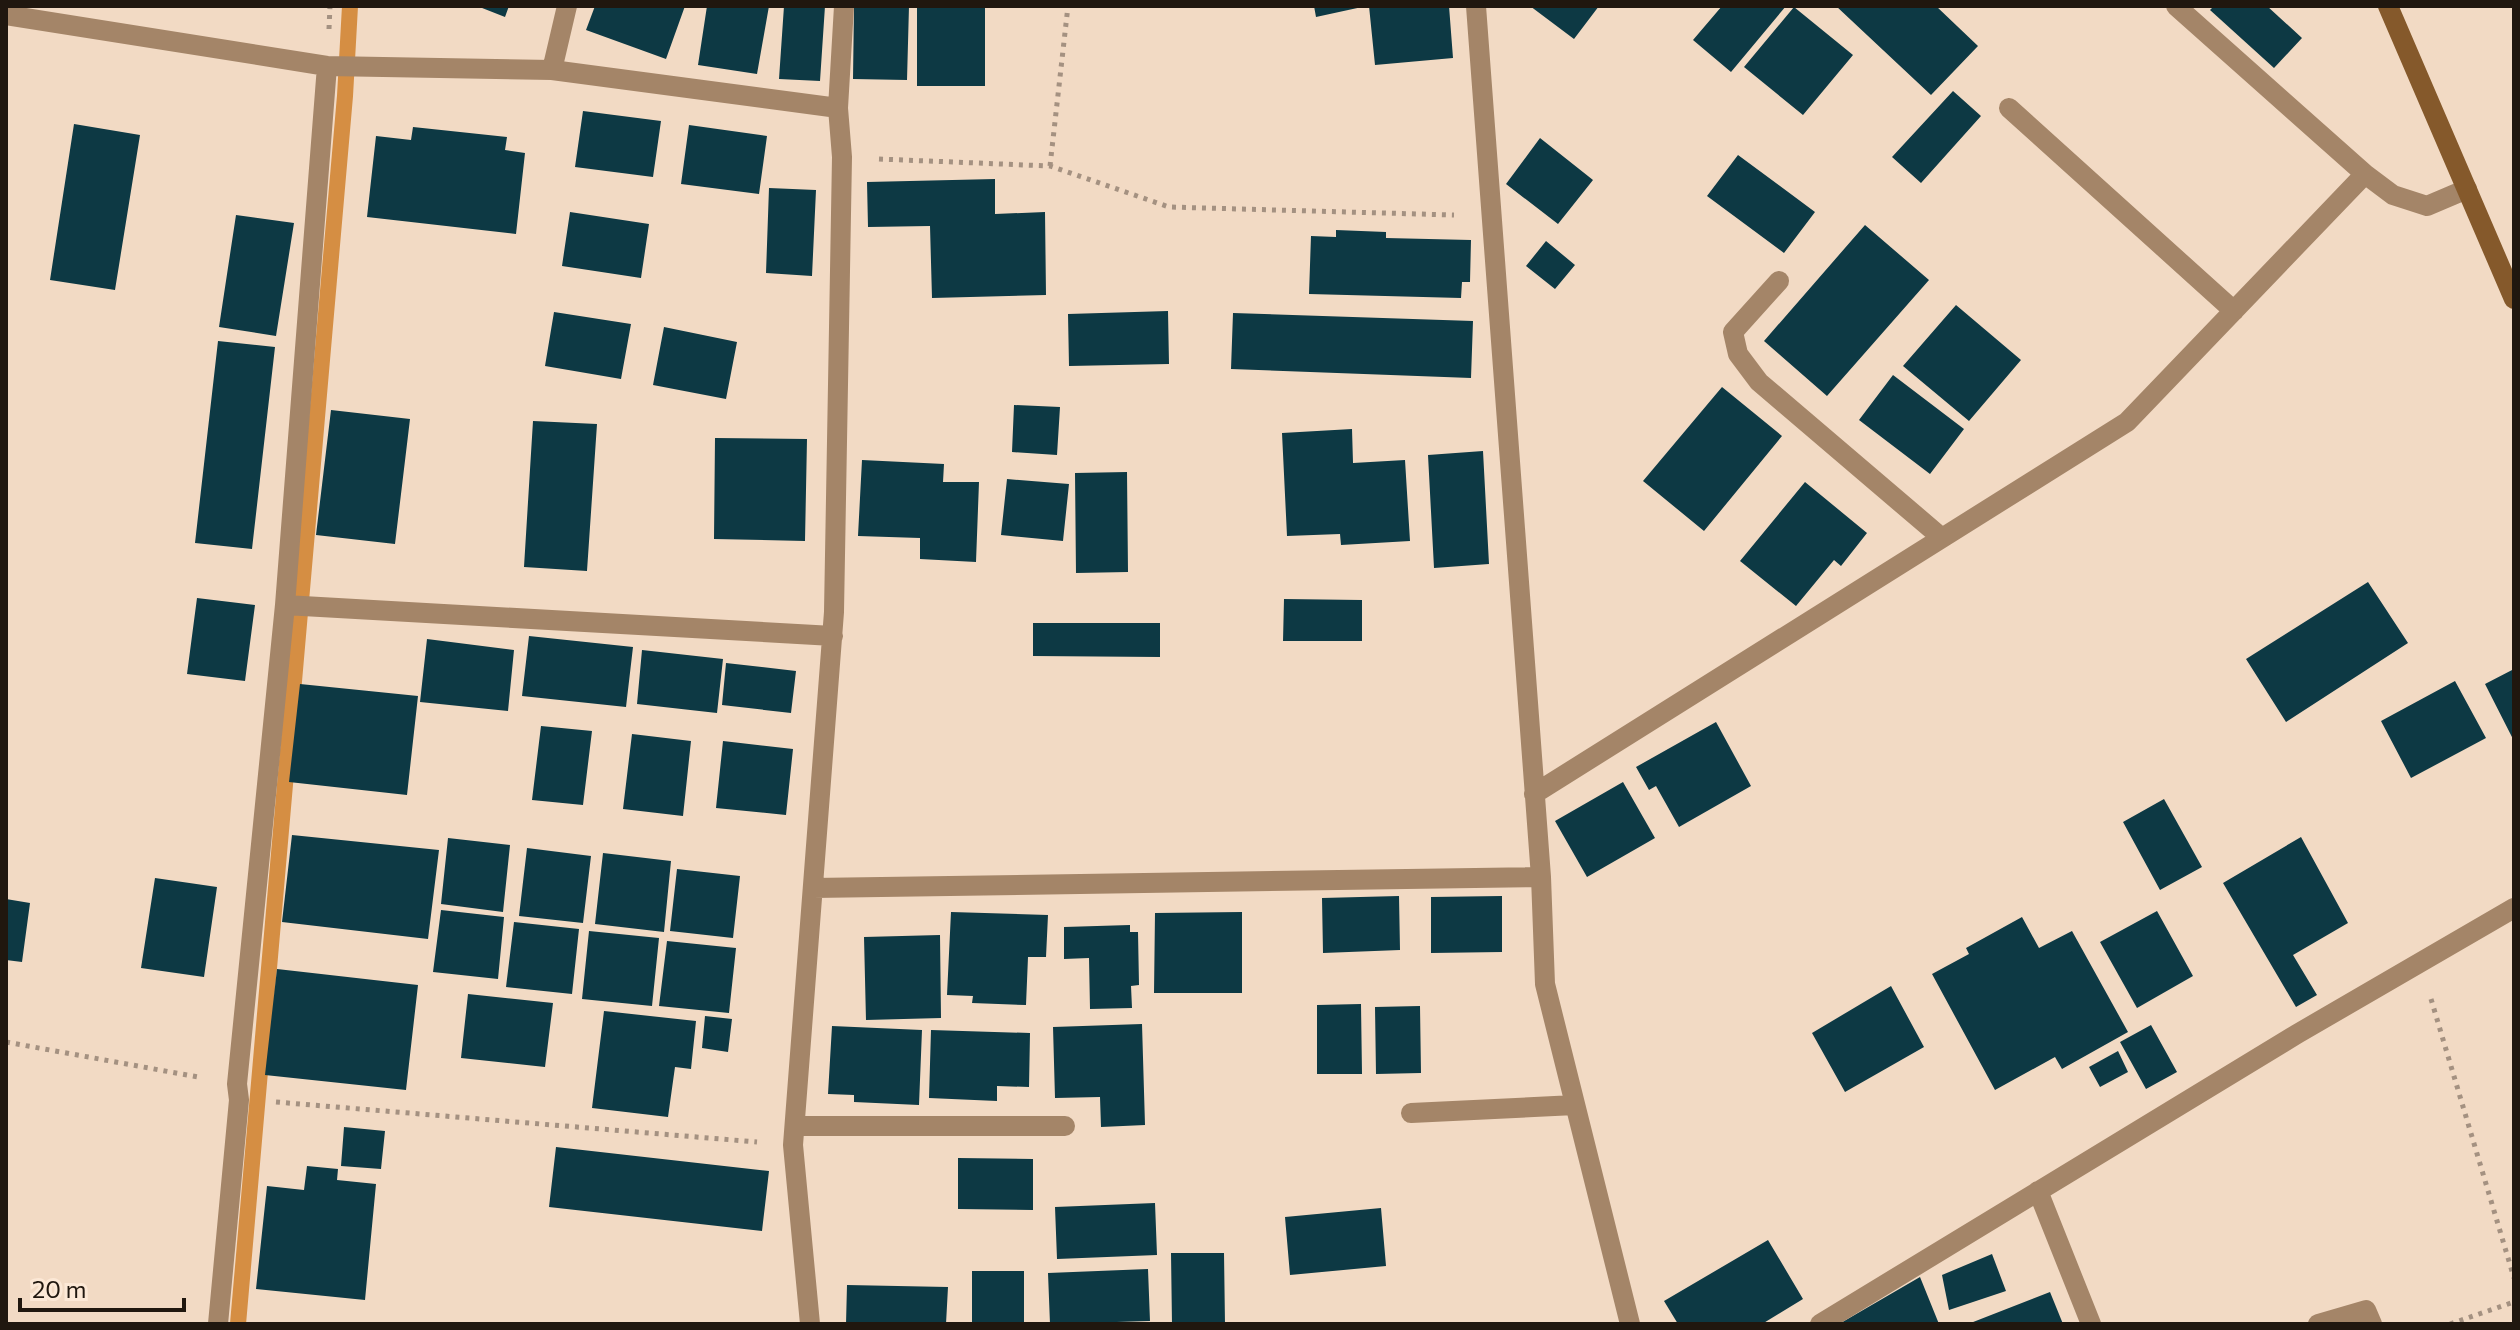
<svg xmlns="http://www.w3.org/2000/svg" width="2520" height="1330" font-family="Commissioner,sans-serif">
	<rect width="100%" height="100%" fill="#f2dac4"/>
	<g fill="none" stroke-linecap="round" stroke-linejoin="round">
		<!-- stream -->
		<path stroke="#d58e43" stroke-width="16" d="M 238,1324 L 345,96 L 350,6"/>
	</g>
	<!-- building -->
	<path fill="#0d3944" d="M 477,6 L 509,6 L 505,17 Z
		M 595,6 L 685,6 L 666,59 L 586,30 Z
		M 707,6 L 769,6 L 757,74 L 698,65 Z
		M 784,6 L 825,6 L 820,81 L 779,79 Z
		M 854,6 L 909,6 L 907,80 L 853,79 Z
		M 917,6 L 985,6 L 985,86 L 917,86 Z
		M 1314,6 L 1362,6 L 1362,7 L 1316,17 Z
		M 1369,6 L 1449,6 L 1453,58 L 1375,65 Z
		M 1530,6 L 1599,6 L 1574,39 Z
		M 1722,6 L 1786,6 L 1731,72 L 1693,40 Z
		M 1836,6 L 1936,6 L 1978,46 L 1931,95 Z
		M 2214,6 L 2267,6 L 2302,38 L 2274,68 L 2210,10 Z
		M 1794,7 L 1853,55 L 1803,115 L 1744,67 Z
		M 1953,91 L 1981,116 L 1921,183 L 1892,157 Z
		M 583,111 L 661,121 L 653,177 L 575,167 Z
		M 74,124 L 140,135 L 115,290 L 50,280 Z
		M 689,125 L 767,136 L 759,194 L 681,184 Z
		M 413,127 L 507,137 L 505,150 L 525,153 L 516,234 L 367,217 L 376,136 L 411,140 Z
		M 1540,138 L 1593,180 L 1558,224 L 1506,184 Z
		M 1738,155 L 1815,212 L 1784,253 L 1707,196 Z
		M 995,179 L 995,214 L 1045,212 L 1046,295 L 932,298 L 930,226 L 868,227 L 867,182 Z
		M 769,188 L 816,190 L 812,276 L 766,273 Z
		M 570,212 L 649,224 L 641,278 L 562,266 Z
		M 236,215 L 294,223 L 276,336 L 219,327 Z
		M 1865,225 L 1929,280 L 1827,396 L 1764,341 Z
		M 1336,230 L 1386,232 L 1386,238 L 1471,240 L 1470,282 L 1462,282 L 1461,298 L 1309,294 L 1311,236 L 1336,237 Z
		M 1546,241 L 1575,265 L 1555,289 L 1526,266 Z
		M 1956,305 L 2021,360 L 1969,421 L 1903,366 Z
		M 1168,311 L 1169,364 L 1069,366 L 1068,314 Z
		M 554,312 L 631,324 L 621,379 L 545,366 Z
		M 1233,313 L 1473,321 L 1471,378 L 1231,369 Z
		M 664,327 L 737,342 L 726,399 L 653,385 Z
		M 218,341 L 275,347 L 252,549 L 195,543 Z
		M 1893,375 L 1964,429 L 1930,474 L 1859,420 Z
		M 1722,387 L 1782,436 L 1704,531 L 1643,481 Z
		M 1014,405 L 1060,407 L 1057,455 L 1012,452 Z
		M 331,410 L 410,419 L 395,544 L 316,535 Z
		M 533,421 L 597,424 L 587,571 L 524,567 Z
		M 1352,429 L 1353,463 L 1405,460 L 1410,541 L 1341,545 L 1340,534 L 1287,536 L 1282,433 Z
		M 715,438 L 807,439 L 805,541 L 714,539 Z
		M 1483,451 L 1489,564 L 1434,568 L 1428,455 Z
		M 862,460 L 944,464 L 943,482 L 979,482 L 976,562 L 920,559 L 920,538 L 858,536 Z
		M 1127,472 L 1128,572 L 1076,573 L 1075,473 Z
		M 1007,479 L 1069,484 L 1063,541 L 1001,535 Z
		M 1805,482 L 1867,533 L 1841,566 L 1834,560 L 1796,606 L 1740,561 Z
		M 2368,582 L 2408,643 L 2286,722 L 2246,659 Z
		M 197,598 L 255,605 L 245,681 L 187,674 Z
		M 1284,599 L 1362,600 L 1362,641 L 1283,641 Z
		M 1033,623 L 1160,623 L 1160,657 L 1033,656 Z
		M 529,636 L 633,647 L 626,707 L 522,696 Z
		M 427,639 L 514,650 L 508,711 L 420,702 Z
		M 642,650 L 723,659 L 717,713 L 637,704 Z
		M 726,663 L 796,671 L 791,713 L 722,705 Z
		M 2514,669 L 2514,741 L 2485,684 Z
		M 2455,681 L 2486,738 L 2411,778 L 2381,721 Z
		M 300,684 L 418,696 L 407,795 L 289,782 Z
		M 1716,722 L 1751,786 L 1679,827 L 1656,786 L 1649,790 L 1636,767 Z
		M 541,726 L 592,731 L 583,805 L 532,800 Z
		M 632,734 L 691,741 L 683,816 L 623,809 Z
		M 723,741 L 793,749 L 786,815 L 716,808 Z
		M 1623,782 L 1655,838 L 1587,877 L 1555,821 Z
		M 2164,799 L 2202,867 L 2160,890 L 2123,822 Z
		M 292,835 L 439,850 L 428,939 L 282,922 Z
		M 2301,837 L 2348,923 L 2293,955 L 2317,995 L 2296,1007 L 2223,883 Z
		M 448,838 L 510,845 L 503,912 L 441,904 Z
		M 527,848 L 591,856 L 583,923 L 519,916 Z
		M 603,853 L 671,861 L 664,932 L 595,924 Z
		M 677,869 L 740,876 L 733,938 L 670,931 Z
		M 155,878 L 217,887 L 204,977 L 141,968 Z
		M 1399,896 L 1400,950 L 1323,953 L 1322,898 Z
		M 1502,896 L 1502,952 L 1431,953 L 1431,897 Z
		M 6,899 L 30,903 L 22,962 L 6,960 Z
		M 441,910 L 504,917 L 498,979 L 433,972 Z
		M 2157,911 L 2193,976 L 2137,1008 L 2100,942 Z
		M 951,912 L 1048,915 L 1046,957 L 1028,957 L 1026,1005 L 972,1003 L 973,996 L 947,995 Z
		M 1242,912 L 1242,993 L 1154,993 L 1155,913 Z
		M 2022,917 L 2039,948 L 2072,931 L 2128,1032 L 2062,1069 L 2055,1057 L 1995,1090 L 1932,974 L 1969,954 L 1966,948 Z
		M 514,922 L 579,929 L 572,994 L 506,987 Z
		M 1130,925 L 1130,932 L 1138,932 L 1139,985 L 1131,986 L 1132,1008 L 1090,1009 L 1089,958 L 1064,959 L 1064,927 Z
		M 589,931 L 659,938 L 652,1006 L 582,999 Z
		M 940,935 L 941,1018 L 866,1020 L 864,937 Z
		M 667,941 L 736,948 L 729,1013 L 659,1006 Z
		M 277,969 L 418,985 L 406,1090 L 265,1075 Z
		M 1891,986 L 1924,1047 L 1845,1092 L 1812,1033 Z
		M 468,994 L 553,1003 L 545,1067 L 461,1058 Z
		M 1361,1004 L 1362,1074 L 1317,1074 L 1317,1005 Z
		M 1420,1006 L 1421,1073 L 1376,1074 L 1375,1007 Z
		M 604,1011 L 696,1021 L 691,1069 L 675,1067 L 668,1117 L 592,1108 Z
		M 705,1016 L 732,1019 L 728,1052 L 702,1048 Z
		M 1142,1024 L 1145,1125 L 1101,1127 L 1100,1097 L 1055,1098 L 1053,1027 Z
		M 2151,1025 L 2177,1072 L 2146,1089 L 2120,1042 Z
		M 832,1026 L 922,1030 L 919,1105 L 854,1102 L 854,1095 L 828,1094 Z
		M 931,1030 L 1030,1033 L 1029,1087 L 997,1086 L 997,1101 L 929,1098 Z
		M 2118,1051 L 2128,1072 L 2100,1087 L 2089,1067 Z
		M 344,1127 L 385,1131 L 381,1169 L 341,1166 Z
		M 556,1147 L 769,1171 L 762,1231 L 549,1207 Z
		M 958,1158 L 1033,1159 L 1033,1210 L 958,1209 Z
		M 307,1166 L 338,1169 L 337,1180 L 376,1184 L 365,1300 L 256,1289 L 267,1186 L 304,1190 Z
		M 1155,1203 L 1157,1255 L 1057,1259 L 1055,1207 Z
		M 1381,1208 L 1386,1266 L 1290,1275 L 1285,1217 Z
		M 1768,1240 L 1803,1299 L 1762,1324 L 1678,1324 L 1664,1301 Z
		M 1171,1253 L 1224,1253 L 1225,1324 L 1172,1324 Z
		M 1992,1254 L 2006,1291 L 1949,1310 L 1942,1275 Z
		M 1148,1269 L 1150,1321 L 1050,1324 L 1048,1273 Z
		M 972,1271 L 1024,1271 L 1024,1324 L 972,1324 Z
		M 1920,1277 L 1939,1324 L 1839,1324 Z
		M 847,1285 L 948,1287 L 946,1324 L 846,1324 Z
		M 2050,1292 L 2063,1324 L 1968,1324 Z"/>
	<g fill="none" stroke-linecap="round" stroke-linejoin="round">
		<!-- path -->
		<path stroke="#a49181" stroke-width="5" stroke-dasharray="4 6" stroke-linecap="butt" d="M 329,29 L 330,6
			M 879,159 L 1050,166 L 1169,207 L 1454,215
			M 1050,166 L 1068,6
			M 2431,999 L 2514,1278
			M 6,1042 L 198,1077
			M 276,1102 L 757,1142
			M 2450,1324 L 2514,1302"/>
		<!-- street -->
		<path stroke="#a48568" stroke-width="20" d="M 1476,6 L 1541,877 L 1545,984 L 1630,1324
			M 2176,6 L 2365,174 L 2393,195 L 2427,206 L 2467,189
			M 6,15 L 327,66 L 552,70 L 838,108
			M 552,70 L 567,6
			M 2009,108 L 2234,311
			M 1779,281 L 1733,332 L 1738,354 L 1759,382 L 1942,538
			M 285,605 L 833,636
			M 1534,794 L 2127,422 L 2365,174
			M 813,888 L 1541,877
			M 1411,1113 L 1575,1105
			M 795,1126 L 1065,1126
			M 2038,1191 L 2091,1324
			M 218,1324 L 239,1100 L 237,1084 L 285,605 L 327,66
			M 810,1324 L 793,1145 L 834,612 L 842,157 L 838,108 L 844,6
			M 1820,1324 L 2297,1034 L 2514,908
			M 2318,1324 L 2366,1310 L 2372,1324"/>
		<!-- secondary -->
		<path stroke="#85592b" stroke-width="20" d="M 2388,6 L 2514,299"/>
	</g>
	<!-- border -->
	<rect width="2520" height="1330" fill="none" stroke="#20170f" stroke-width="16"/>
	<!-- scale -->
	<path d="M20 1298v12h164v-12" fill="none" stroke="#20170f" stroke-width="4"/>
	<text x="32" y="1298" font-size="24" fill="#20170f" stroke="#fce8d6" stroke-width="6" paint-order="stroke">20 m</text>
</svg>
